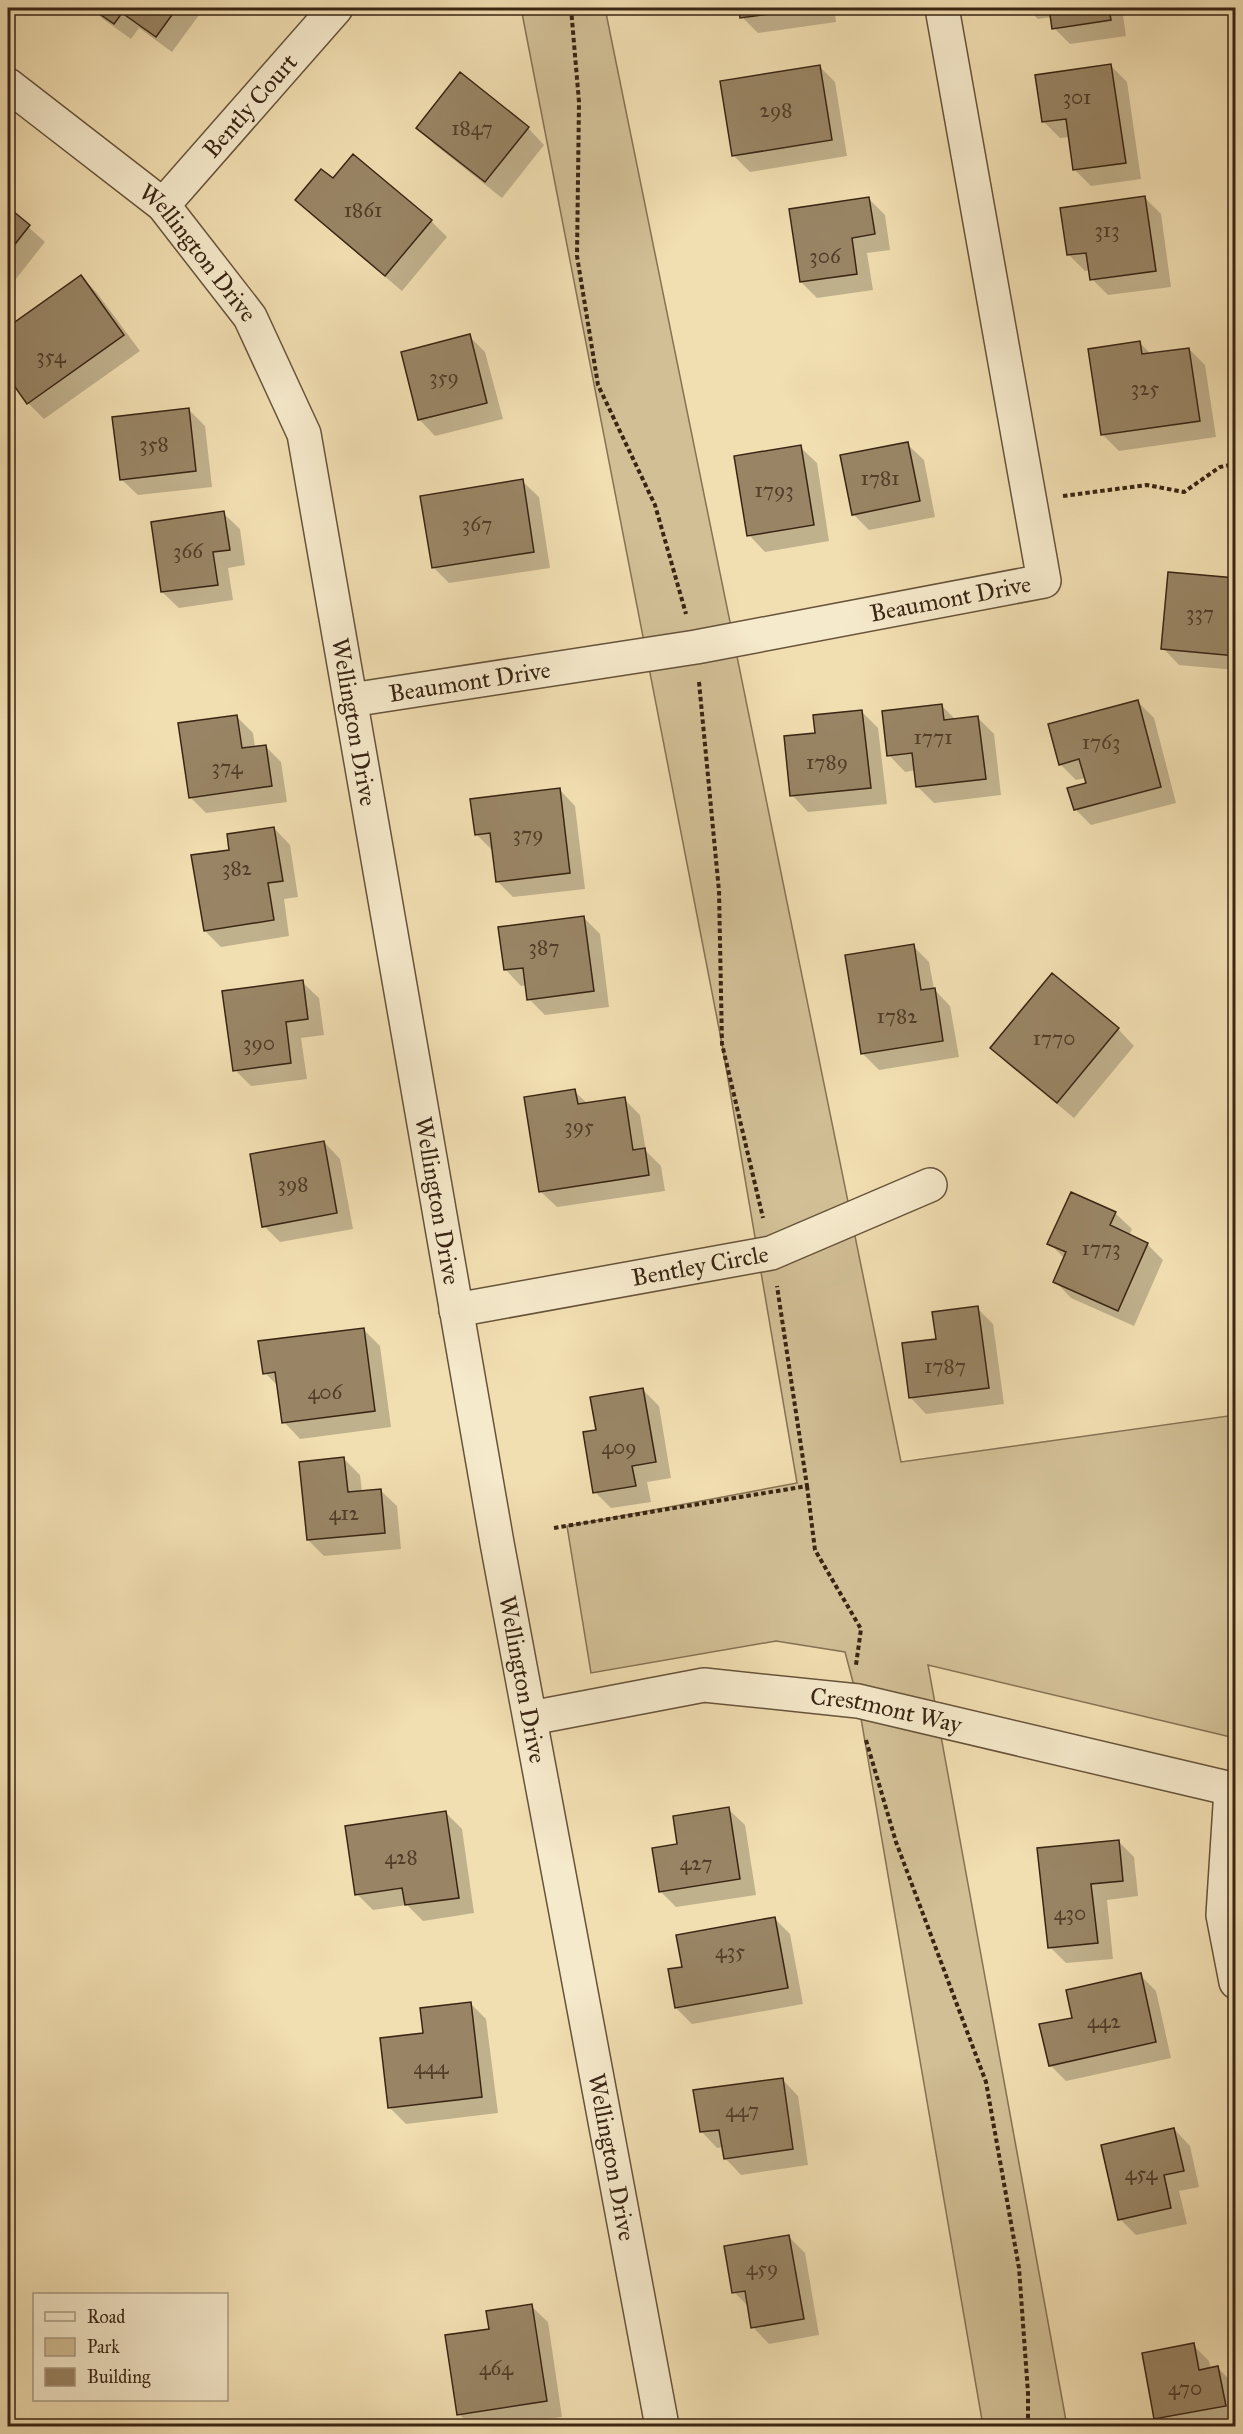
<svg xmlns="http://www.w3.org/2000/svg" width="1243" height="2434" font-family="'IM FELL Great Primer',serif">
	<rect width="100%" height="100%" fill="#f1deb1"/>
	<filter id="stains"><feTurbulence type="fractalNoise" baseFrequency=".00333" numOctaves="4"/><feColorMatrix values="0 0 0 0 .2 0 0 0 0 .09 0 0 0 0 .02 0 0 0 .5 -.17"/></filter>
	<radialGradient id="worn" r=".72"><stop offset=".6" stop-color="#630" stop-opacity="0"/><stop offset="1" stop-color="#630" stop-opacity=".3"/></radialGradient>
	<!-- green -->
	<path fill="#d2bf96" stroke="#867254" stroke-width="1.5" d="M 521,8 L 605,8 L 901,1462 L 1235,1415 L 1235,1738 L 928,1665 L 1067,2426 L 983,2426 L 858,1701 L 845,1652 L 776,1641 L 591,1673 L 567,1526 L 797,1483 L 722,1044 Z"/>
	<!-- shadow -->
	<path fill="#0003" d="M 91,8 L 204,8 L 172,52 L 139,28 L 131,39 L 103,19 Z
		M 740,8 L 834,8 L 836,22 L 758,33 L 742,17 Z
		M 1026,8 L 1122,8 L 1126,36 L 1070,44 L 1054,28 L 1052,17 L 1038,19 Z
		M 819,66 L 835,82 L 847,156 L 750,172 L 734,156 Z
		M 1111,66 L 1127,82 L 1141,179 L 1091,186 L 1075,170 L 1070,137 L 1060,138 L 1044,122 Z
		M 461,74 L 528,128 L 544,145 L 502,198 L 434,144 L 418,128 Z
		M 333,180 L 431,221 L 447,237 L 402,291 L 313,216 L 297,200 Z
		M 1145,198 L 1161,214 L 1171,287 L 1108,295 L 1092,279 L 1090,270 L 1085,271 L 1069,255 Z
		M 869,199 L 885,215 L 890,250 L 867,253 L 873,290 L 817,298 L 801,282 Z
		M 8,209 L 45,242 L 8,289 Z
		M 81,276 L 97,293 L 140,351 L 44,419 L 28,403 L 8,374 L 8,329 Z
		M 469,336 L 485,352 L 503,419 L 435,436 L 419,419 Z
		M 1140,343 L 1151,354 L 1189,349 L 1205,365 L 1216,437 L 1119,451 L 1103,435 Z
		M 188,409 L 205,426 L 212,487 L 138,495 L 121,479 Z
		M 907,444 L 924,460 L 935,517 L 869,530 L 853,514 Z
		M 800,447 L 817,463 L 829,541 L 765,552 L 749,535 Z
		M 522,481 L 539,497 L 550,568 L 449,583 L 433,567 Z
		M 223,513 L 240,529 L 245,565 L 228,568 L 233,600 L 179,608 L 162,592 Z
		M 1236,579 L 1236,670 L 1179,665 L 1163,648 Z
		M 1138,702 L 1154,718 L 1176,803 L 1091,825 L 1075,809 L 1087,784 L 1086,778 L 1076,780 L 1060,764 Z
		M 941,705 L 956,720 L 978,718 L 994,734 L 1001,795 L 934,803 L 918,787 L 916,770 L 905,772 L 889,755 Z
		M 862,712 L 878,728 L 887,804 L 808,812 L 792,795 L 817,734 Z
		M 237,717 L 253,733 L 255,747 L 265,746 L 281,762 L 287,802 L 206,813 L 190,797 Z
		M 559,789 L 575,806 L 585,889 L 513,897 L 497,881 L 493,851 L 476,834 Z
		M 274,828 L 290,845 L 298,897 L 284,899 L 289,936 L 221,947 L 205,931 L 231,851 Z
		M 583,917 L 600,934 L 609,1007 L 545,1015 L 529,999 L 527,985 L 521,986 L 505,969 Z
		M 913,946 L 929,962 L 934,989 L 950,1006 L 959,1057 L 879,1070 L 862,1053 Z
		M 302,982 L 319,998 L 324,1035 L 301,1038 L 307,1079 L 251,1086 L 235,1070 Z
		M 1118,1029 L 1134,1046 L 1074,1118 L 1008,1064 L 992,1048 Z
		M 574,1091 L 588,1104 L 624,1099 L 640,1115 L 646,1151 L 661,1166 L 665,1191 L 557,1207 L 540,1191 Z
		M 324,1142 L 340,1159 L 353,1229 L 280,1242 L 264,1226 Z
		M 1115,1213 L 1132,1229 L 1129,1236 L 1147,1244 L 1163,1260 L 1134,1326 L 1071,1298 L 1055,1281 L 1065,1259 L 1049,1243 Z
		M 977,1308 L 993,1324 L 1004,1404 L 926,1414 L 910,1397 Z
		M 364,1330 L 380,1346 L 391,1427 L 300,1439 L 284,1422 L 279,1387 L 265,1373 Z
		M 643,1390 L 659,1406 L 671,1478 L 647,1482 L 651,1502 L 611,1508 L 595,1492 L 597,1431 Z
		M 344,1459 L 360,1475 L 362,1492 L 380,1490 L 397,1506 L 401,1549 L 324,1556 L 308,1540 Z
		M 728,1809 L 745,1825 L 756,1895 L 676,1907 L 660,1891 L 679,1845 Z
		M 446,1813 L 462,1829 L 474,1913 L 423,1921 L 407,1905 L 373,1910 L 357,1894 Z
		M 1118,1841 L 1134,1857 L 1138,1896 L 1107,1900 L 1113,1959 L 1066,1963 L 1050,1947 Z
		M 774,1918 L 790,1934 L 803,2004 L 692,2024 L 676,2008 L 684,1968 Z
		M 1140,1975 L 1156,1991 L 1171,2058 L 1066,2081 L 1050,2065 L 1074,2019 Z
		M 470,2003 L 486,2019 L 498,2113 L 406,2124 L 390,2108 Z
		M 782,2079 L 798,2096 L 808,2165 L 741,2175 L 725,2158 L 723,2147 L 717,2148 L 701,2131 Z
		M 1174,2129 L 1190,2146 L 1199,2187 L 1179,2191 L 1187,2224 L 1136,2235 L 1120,2219 Z
		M 788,2236 L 805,2253 L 819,2335 L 769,2344 L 753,2327 L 749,2307 L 734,2292 Z
		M 531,2306 L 548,2322 L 562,2417 L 499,2426 L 471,2426 L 459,2414 L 491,2330 Z
		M 1193,2345 L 1209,2361 L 1211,2369 L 1218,2368 L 1234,2384 L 1236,2423 L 1214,2426 L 1164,2426 L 1156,2418 Z"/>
	<!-- building -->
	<path fill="#998565" stroke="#392513" stroke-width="1.5" d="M 91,8 L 177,8 L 156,37 L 122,13 L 114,24 Z
		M 739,8 L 812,8 L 740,18 Z
		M 1049,8 L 1109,8 L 1111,20 L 1052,29 Z
		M 1111,64 L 1126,163 L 1073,170 L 1066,119 L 1042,122 L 1035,75 Z
		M 820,65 L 832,140 L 732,156 L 720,81 Z
		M 460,72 L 529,127 L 485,182 L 416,128 Z
		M 353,154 L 432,220 L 385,276 L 295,200 L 321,169 L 333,178 Z
		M 1145,196 L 1156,271 L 1090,280 L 1086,253 L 1067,255 L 1060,208 Z
		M 869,197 L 875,234 L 852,238 L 857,274 L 800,282 L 789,209 Z
		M 8,207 L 30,225 L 8,253 Z
		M 81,275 L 124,335 L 27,404 L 8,377 L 8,327 Z
		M 470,334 L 487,403 L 418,420 L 401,352 Z
		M 1140,341 L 1142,354 L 1189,348 L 1200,421 L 1101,435 L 1088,349 Z
		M 189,408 L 196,471 L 120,480 L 112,417 Z
		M 908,442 L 920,501 L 852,515 L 840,455 Z
		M 801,445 L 814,525 L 747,536 L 734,456 Z
		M 523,479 L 534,552 L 432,568 L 420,496 Z
		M 224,511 L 230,550 L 213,552 L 218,585 L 161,592 L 151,522 Z
		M 1168,572 L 1236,578 L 1236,656 L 1161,649 Z
		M 1138,700 L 1161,787 L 1074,810 L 1067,788 L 1086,783 L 1079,759 L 1059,765 L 1048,724 Z
		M 942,704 L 944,720 L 978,716 L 986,779 L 916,787 L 912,753 L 887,756 L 882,711 Z
		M 862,710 L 871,788 L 790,796 L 784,736 L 815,733 L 813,715 Z
		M 237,715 L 242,748 L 266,745 L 272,786 L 189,798 L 178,723 Z
		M 560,788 L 570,873 L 496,882 L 490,833 L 475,835 L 470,799 Z
		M 274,827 L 283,881 L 268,883 L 274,920 L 204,931 L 191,855 L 229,850 L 227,834 Z
		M 584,916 L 594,991 L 527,1000 L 523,968 L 504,970 L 498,927 Z
		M 914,944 L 921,990 L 935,988 L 943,1041 L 861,1054 L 845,955 Z
		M 1052,973 L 1119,1028 L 1057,1103 L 990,1048 Z
		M 303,980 L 308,1019 L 286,1022 L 291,1063 L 233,1071 L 222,991 Z
		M 575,1089 L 578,1104 L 625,1097 L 633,1150 L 645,1148 L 649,1175 L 539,1192 L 524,1097 Z
		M 324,1141 L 337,1213 L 262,1227 L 250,1154 Z
		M 1071,1192 L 1116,1212 L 1110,1225 L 1148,1243 L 1118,1311 L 1053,1282 L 1066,1252 L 1047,1244 Z
		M 978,1306 L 989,1388 L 909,1398 L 902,1343 L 936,1339 L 932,1312 Z
		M 364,1328 L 375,1411 L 282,1423 L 275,1372 L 263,1374 L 258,1341 Z
		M 643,1388 L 656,1462 L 632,1466 L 636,1486 L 593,1493 L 583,1432 L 596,1430 L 590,1397 Z
		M 344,1457 L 348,1492 L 381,1489 L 385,1533 L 307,1540 L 299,1462 Z
		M 729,1807 L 740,1879 L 659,1892 L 652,1848 L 677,1844 L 673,1816 Z
		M 446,1811 L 459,1898 L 405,1905 L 402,1888 L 355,1895 L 345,1826 Z
		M 1119,1840 L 1123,1881 L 1091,1884 L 1098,1943 L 1048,1948 L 1037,1848 Z
		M 775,1917 L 788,1988 L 675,2008 L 668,1969 L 682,1967 L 676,1935 Z
		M 1141,1973 L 1156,2042 L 1049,2066 L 1039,2024 L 1072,2018 L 1066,1990 Z
		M 471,2002 L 482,2097 L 388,2108 L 380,2038 L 423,2033 L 420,2008 Z
		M 783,2078 L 793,2149 L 724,2159 L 719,2130 L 700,2132 L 693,2090 Z
		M 1174,2128 L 1184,2171 L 1164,2175 L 1171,2208 L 1118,2220 L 1101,2145 Z
		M 789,2235 L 804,2319 L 751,2328 L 745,2291 L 732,2293 L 724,2246 Z
		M 532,2304 L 547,2401 L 457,2415 L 445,2335 L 489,2329 L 486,2311 Z
		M 1194,2343 L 1199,2370 L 1218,2366 L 1226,2406 L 1154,2419 L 1142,2353 Z"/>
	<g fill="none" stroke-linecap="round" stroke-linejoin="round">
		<defs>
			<g id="street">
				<path id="s1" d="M 8,85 L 163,205 L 250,317 L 304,434 L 497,1543 L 662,2426"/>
				<path id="s2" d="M 163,205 L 336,8"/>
				<path id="s3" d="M 351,700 L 696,647 L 1044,581 L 942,8"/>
				<path id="s4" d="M 456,1310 L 771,1253 L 930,1185"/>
				<path id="s5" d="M 531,1718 L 704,1685 L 858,1701 L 1236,1790"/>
				<path d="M 1231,1790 L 1223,1915 L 1236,1982"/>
			</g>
		</defs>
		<!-- street casing -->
		<use href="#street" stroke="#67533a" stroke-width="36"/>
		<!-- path -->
		<path stroke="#392513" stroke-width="4" stroke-dasharray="4.5 3" stroke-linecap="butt" d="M 571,8 L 579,102 L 577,256 L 598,385 L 655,505 L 686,614
			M 1063,496 L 1147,485 L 1184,492 L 1220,467 L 1236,464
			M 699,682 L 719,891 L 722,1044 L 763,1218
			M 807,1486 L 815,1550 L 861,1629 L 856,1665
			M 554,1528 L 807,1486 L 777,1286
			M 866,1740 L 896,1842 L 986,2082 L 1019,2268 L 1028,2393 L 1028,2426"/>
		<!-- street -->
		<use href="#street" stroke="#f6eacc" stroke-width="33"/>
	</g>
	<g text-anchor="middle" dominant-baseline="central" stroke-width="4.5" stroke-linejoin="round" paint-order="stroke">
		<!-- number labels -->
		<g font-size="21" fill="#513d28">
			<text x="1077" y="97">301</text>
			<text x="776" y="110">298</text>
			<text x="472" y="128">1847</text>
			<text x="363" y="210">1861</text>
			<text x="1107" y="230">313</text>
			<text x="825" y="256">306</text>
			<text x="51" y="356">354</text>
			<text x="444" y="377">359</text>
			<text x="1145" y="388">325</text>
			<text x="154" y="444">358</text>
			<text x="880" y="478">1781</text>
			<text x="774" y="490">1793</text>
			<text x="477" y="524">367</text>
			<text x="188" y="551">366</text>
			<text x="1200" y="613">337</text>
			<text x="933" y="737">1771</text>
			<text x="1101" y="742">1763</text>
			<text x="827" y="762">1789</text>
			<text x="227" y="767">374</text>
			<text x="528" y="834">379</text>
			<text x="237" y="868">382</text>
			<text x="544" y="947">387</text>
			<text x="897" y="1016">1782</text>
			<text x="1054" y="1038">1770</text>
			<text x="259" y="1043">390</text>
			<text x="579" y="1126">395</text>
			<text x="293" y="1184">398</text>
			<text x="1101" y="1248">1773</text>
			<text x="945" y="1366">1787</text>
			<text x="325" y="1392">406</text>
			<text x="619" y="1447">409</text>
			<text x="344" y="1513">412</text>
			<text x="401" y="1857">428</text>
			<text x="696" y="1863">427</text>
			<text x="1070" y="1913">430</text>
			<text x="730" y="1951">435</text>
			<text x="1104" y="2021">442</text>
			<text x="431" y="2067">444</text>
			<text x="742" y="2110">447</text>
			<text x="1141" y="2173">454</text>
			<text x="762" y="2268">459</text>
			<text x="496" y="2368">464</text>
			<text x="1185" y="2388">470</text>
		</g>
		<!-- street labels -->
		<g font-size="24" fill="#392513" stroke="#f6eacc">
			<text stroke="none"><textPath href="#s2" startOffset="132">Bently Court</textPath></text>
			<text stroke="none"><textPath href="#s1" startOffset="255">Wellington Drive</textPath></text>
			<text stroke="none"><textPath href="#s3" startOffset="608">Beaumont Drive</textPath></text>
			<text stroke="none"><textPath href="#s3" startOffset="120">Beaumont Drive</textPath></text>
			<text stroke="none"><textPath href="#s1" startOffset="759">Wellington Drive</textPath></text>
			<text stroke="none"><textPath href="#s1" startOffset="1245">Wellington Drive</textPath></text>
			<text stroke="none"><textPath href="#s4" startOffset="248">Bentley Circle</textPath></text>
			<text stroke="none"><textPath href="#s1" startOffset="1731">Wellington Drive</textPath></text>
			<text stroke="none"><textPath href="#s5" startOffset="360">Crestmont Way</textPath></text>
			<text stroke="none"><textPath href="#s1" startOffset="2217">Wellington Drive</textPath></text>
		</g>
	</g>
	<!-- margin -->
	<rect width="1243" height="2434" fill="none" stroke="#f1deb1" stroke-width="30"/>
	<rect x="9" y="9" width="1225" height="2416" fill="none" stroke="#392513" stroke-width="3"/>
	<rect x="15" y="15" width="1213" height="2404" fill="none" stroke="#392513" stroke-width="1.5"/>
	<!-- legend -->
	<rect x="33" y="2293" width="195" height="108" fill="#f6eacc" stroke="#aa9b82" stroke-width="1.5"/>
	<rect x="45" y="2312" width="30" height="9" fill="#f6eacc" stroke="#aa9b82" stroke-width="1.5"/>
	<text x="87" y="2323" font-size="18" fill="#392513">Road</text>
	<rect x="45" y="2338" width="30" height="18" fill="#d2bf96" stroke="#aa9b82" stroke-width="1.5"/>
	<text x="87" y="2353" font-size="18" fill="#392513">Park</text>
	<rect x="45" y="2368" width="30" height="18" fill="#998565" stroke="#aa9b82" stroke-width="1.5"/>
	<text x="87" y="2383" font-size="18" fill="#392513">Building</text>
	<rect width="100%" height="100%" filter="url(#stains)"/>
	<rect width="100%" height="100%" fill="url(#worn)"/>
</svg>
